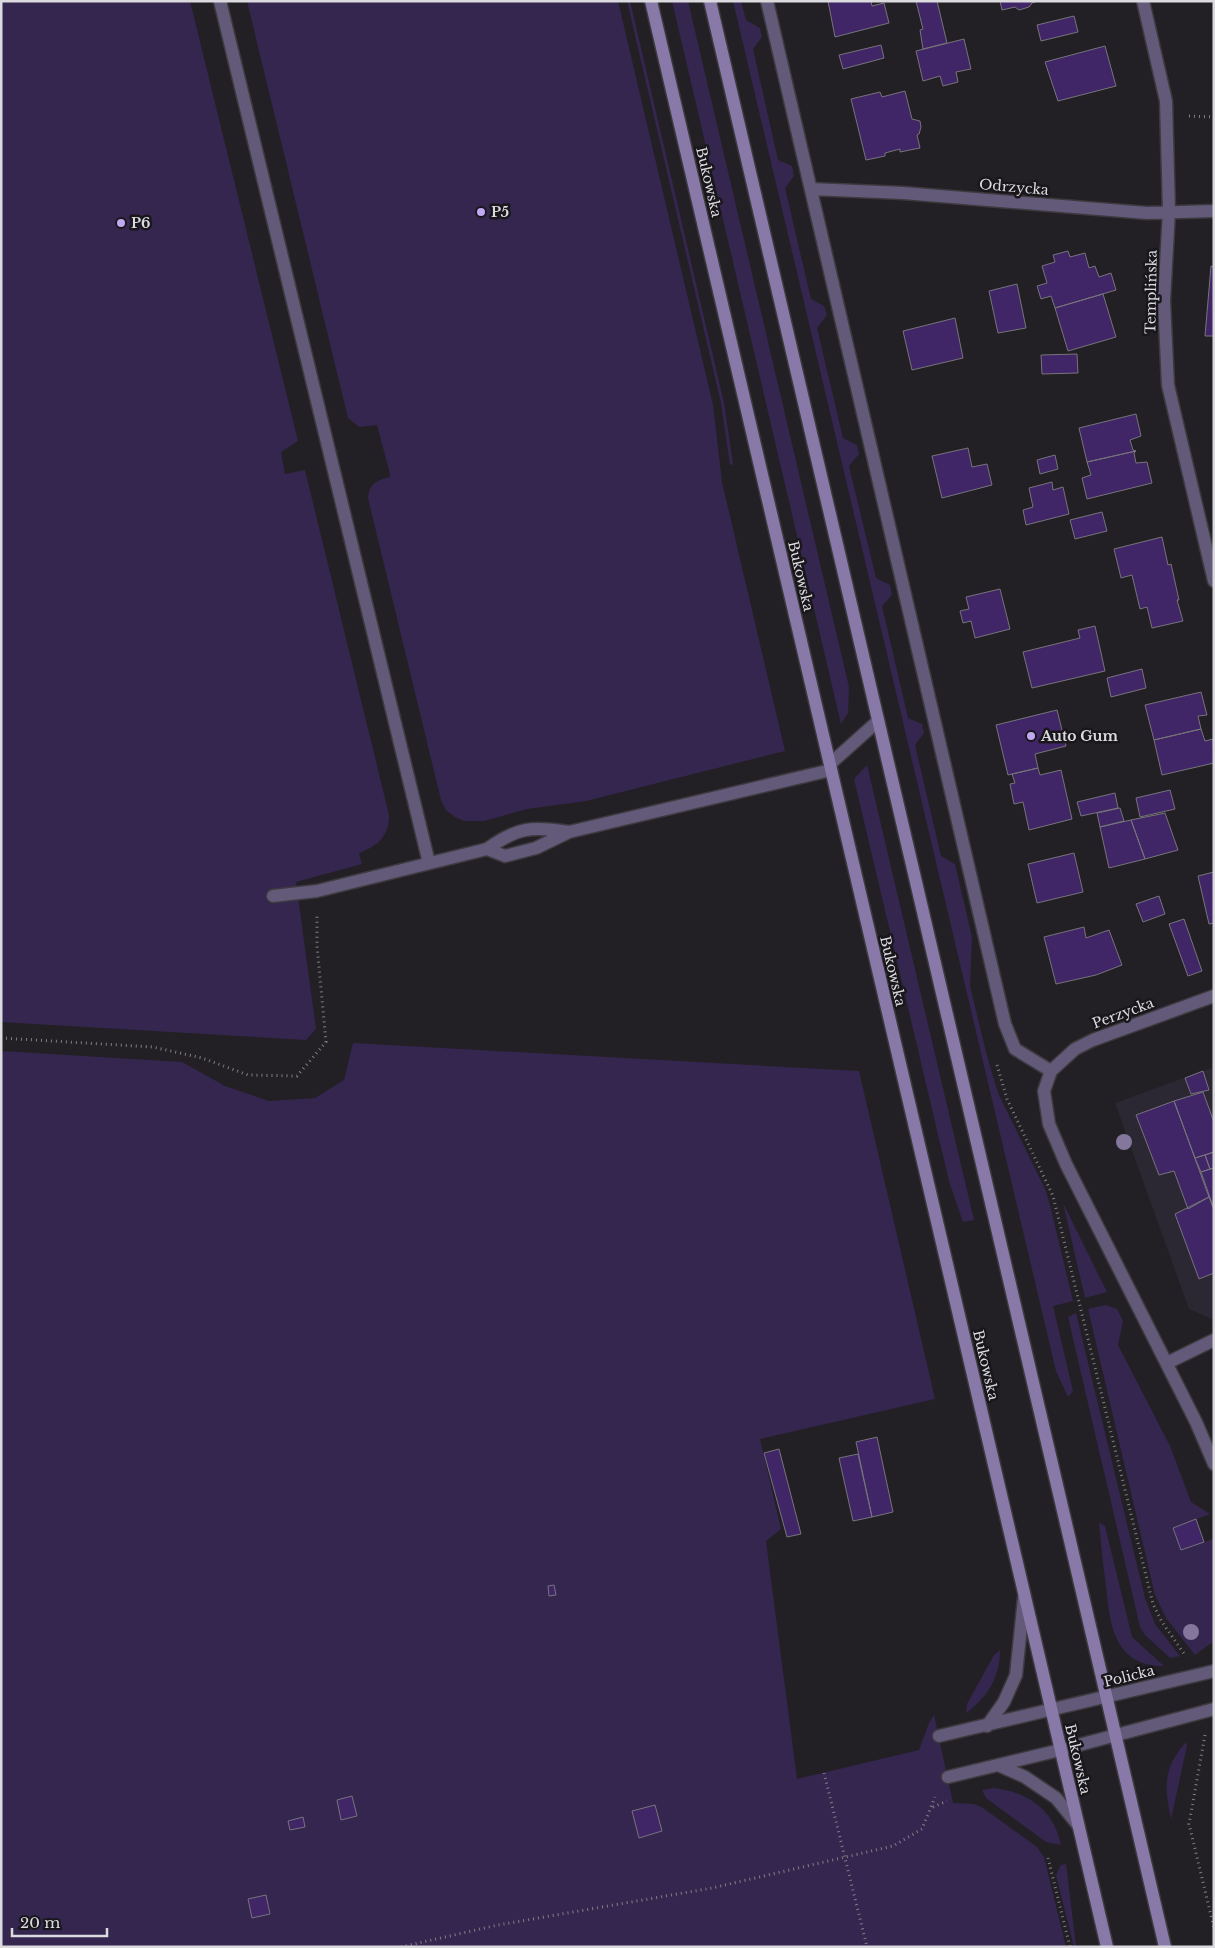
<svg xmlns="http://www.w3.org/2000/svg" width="1215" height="1948" font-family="'Libre Baskerville',serif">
	<rect width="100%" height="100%" fill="#222025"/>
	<!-- built -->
	<path fill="#2b2833" d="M 1214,1067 L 1214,1320 L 1189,1309 L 1115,1103 Z"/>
	<!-- green -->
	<path fill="#35264f" d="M 1,1 L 190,1 L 298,441 L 281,452 L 285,474 L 305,470 L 389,815 C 389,836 378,846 359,853 L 362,864 L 296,882 L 316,1029 L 306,1040 L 1,1022 Z
		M 247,1 L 618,1 L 713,405 L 722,482 L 785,751 L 586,801 L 527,809 L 484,821 L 464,821 L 455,817 L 446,810 L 441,800 L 368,498 C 369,484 377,480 390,477 L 389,470 L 377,425 L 359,427 L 348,418 Z
		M 627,1 L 630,1 L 724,403 L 733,464 L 730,465 L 721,403 Z
		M 672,1 L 688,1 L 849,687 L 848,713 L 841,724 Z
		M 733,1 L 741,1 L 746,20 L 760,28 L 762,37 L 753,49 L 778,160 L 792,166 L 794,176 L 785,188 L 811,299 L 824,306 L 827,315 L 817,328 L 843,438 L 857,445 L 859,454 L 849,466 L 876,578 L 890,585 L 892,595 L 882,606 L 908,718 L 922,724 L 924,733 L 915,745 L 941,856 L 955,864 L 972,937 L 970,986 L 987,1056 L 998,1093 L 1046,1191 L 1050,1205 L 1073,1301 L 1053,1306 L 1073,1391 L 1068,1397 L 1056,1371 Z
		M 867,765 L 974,1220 L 963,1222 L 949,1181 L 854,779 Z
		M 353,1043 L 859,1071 L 935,1399 L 760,1439 L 781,1529 L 766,1541 L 797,1779 L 919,1750 L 929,1723 L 934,1715 L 953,1803 L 974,1804 L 983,1808 L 1037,1847 L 1044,1857 L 1066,1947 L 1,1947 L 1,1051 L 182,1062 L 225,1086 L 269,1101 L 315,1098 L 344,1080 Z
		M 1063,1203 L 1107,1292 L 1085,1298 Z
		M 1106,1305 L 1117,1309 L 1123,1321 L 1118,1345 L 1170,1446 L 1191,1502 L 1210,1514 L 1174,1528 L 1182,1550 L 1213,1539 L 1214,1541 L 1214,1641 L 1195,1655 L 1166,1618 L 1155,1595 L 1088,1309 Z
		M 1076,1313 L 1145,1598 L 1155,1624 L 1180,1656 L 1170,1658 L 1145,1635 L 1140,1627 L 1068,1317 Z
		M 1099,1523 L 1105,1526 L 1132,1637 L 1164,1666 C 1114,1666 1110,1625 1106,1586 C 1103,1565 1101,1544 1099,1523 Z
		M 1000,1650 C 1000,1677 988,1697 966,1713 L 967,1704 L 994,1655 Z
		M 1186,1742 L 1187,1746 L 1171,1819 C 1164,1787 1163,1768 1186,1742 Z
		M 994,1788 C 1028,1792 1054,1810 1061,1845 L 1046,1842 L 986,1798 L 982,1790 Z
		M 1066,1864 L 1067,1871 L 1076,1947 L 1074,1947 L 1056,1875 L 1061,1865 Z"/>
	<!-- building -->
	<path fill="#412667" stroke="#76747a" d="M 828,1 L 871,1 L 872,6 L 884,3 L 889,23 L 835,37 Z
		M 916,1 L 937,1 L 947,43 L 923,49 L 920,30 L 923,29 Z
		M 1000,1 L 1038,1 L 1032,3 L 1029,7 L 1019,10 L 1015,7 L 1002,10 Z
		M 1074,16 L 1078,32 L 1041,41 L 1037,25 Z
		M 964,39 L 971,69 L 956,72 L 958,82 L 943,86 L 940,76 L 923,81 L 916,51 Z
		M 881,45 L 884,58 L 843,69 L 839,55 Z
		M 1105,46 L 1116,86 L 1058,101 L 1045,62 Z
		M 905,91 L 912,119 L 920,121 L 921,127 L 919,134 L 917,135 L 920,148 L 900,152 L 900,149 L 885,153 L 885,156 L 866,160 L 851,99 L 880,92 L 882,97 Z
		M 1068,251 L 1070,257 L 1085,253 L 1089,268 L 1095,266 L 1099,277 L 1111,273 L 1116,290 L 1055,308 L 1051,296 L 1041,299 L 1037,286 L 1047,283 L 1042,266 L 1055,262 L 1053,255 Z
		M 1211,266 L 1214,267 L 1214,336 L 1205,336 Z
		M 1017,284 L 1026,328 L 998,333 L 989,291 Z
		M 1103,294 L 1116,337 L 1068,351 L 1055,308 Z
		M 955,318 L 963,358 L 912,370 L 903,331 Z
		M 1077,354 L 1078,373 L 1042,374 L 1041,355 Z
		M 1136,414 L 1141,436 L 1130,440 L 1133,450 L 1136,451 L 1087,462 L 1079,428 Z
		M 968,448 L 972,467 L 987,464 L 992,485 L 942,498 L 932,456 Z
		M 1136,451 L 1134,453 L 1136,463 L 1147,462 L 1152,483 L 1087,499 L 1082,478 L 1091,475 L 1087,462 Z
		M 1055,455 L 1058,469 L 1040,474 L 1037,460 Z
		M 1052,482 L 1053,490 L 1063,487 L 1069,514 L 1026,525 L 1023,510 L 1033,507 L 1029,488 Z
		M 1102,512 L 1107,531 L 1075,539 L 1070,520 Z
		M 1162,537 L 1168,565 L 1171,564 L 1179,600 L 1177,600 L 1183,621 L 1152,628 L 1147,607 L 1140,609 L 1132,575 L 1121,578 L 1114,549 Z
		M 1000,589 L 1010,629 L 975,638 L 971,621 L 963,623 L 960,611 L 969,609 L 966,597 Z
		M 1095,626 L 1105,671 L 1032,688 L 1023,652 L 1080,638 L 1078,630 Z
		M 1142,669 L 1146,688 L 1111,697 L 1107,678 Z
		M 1201,692 L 1207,715 L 1198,716 L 1201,729 L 1154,740 L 1145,705 Z
		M 1057,710 L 1066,746 L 1035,754 L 1038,768 L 1008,775 L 996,725 Z
		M 1201,729 L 1205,741 L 1213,739 L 1214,763 L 1162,775 L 1154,740 Z
		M 1038,768 L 1040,775 L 1061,770 L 1072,819 L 1029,830 L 1023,802 L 1014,804 L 1010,784 L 1015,783 L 1012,774 Z
		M 1170,790 L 1175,809 L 1140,817 L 1136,798 Z
		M 1115,793 L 1118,808 L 1081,816 L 1077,802 Z
		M 1120,808 L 1124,821 L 1100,827 L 1097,813 Z
		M 1165,813 L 1178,850 L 1145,859 L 1131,820 Z
		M 1131,820 L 1145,859 L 1109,868 L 1100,827 Z
		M 1074,853 L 1083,892 L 1037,903 L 1028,864 Z
		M 1214,872 L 1214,923 L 1209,924 L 1198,876 Z
		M 1159,896 L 1165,914 L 1143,922 L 1136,904 Z
		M 1184,919 L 1202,971 L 1188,976 L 1169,924 Z
		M 1084,927 L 1086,938 L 1109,930 L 1122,965 L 1096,975 L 1056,984 L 1044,937 Z
		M 1203,1071 L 1209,1090 L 1191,1094 L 1185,1078 Z
		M 1203,1092 L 1214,1122 L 1214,1152 L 1195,1158 L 1174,1101 Z
		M 1174,1101 L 1209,1197 L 1188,1209 L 1174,1171 L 1159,1175 L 1136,1115 Z
		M 1214,1152 L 1214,1168 L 1210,1169 L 1205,1155 Z
		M 1205,1155 L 1210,1169 L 1201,1172 L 1195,1158 Z
		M 1214,1168 L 1214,1209 L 1201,1172 Z
		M 1209,1197 L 1214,1210 L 1214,1273 L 1199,1279 L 1175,1214 Z
		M 877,1437 L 893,1512 L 872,1517 L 856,1442 Z
		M 779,1449 L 801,1534 L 787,1537 L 764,1453 Z
		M 858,1454 L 872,1517 L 853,1521 L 839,1458 Z
		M 1196,1519 L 1204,1542 L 1181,1550 L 1173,1528 Z
		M 554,1585 L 556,1595 L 549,1596 L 548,1586 Z
		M 352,1796 L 357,1816 L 341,1820 L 337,1800 Z
		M 655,1805 L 662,1831 L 639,1838 L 632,1811 Z
		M 303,1817 L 305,1827 L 290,1830 L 288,1821 Z
		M 266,1895 L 270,1914 L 252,1918 L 248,1899 Z"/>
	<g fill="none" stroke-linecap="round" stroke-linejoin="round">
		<defs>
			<path id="service" d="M 220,1 L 429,863
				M 830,764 L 878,721
				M 487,849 L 505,856 L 536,848 L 569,832 L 831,770
				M 273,896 L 317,891 L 487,849 C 518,827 532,826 569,832
				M 987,1726 L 1004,1702 L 1016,1675 L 1024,1598
				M 998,1765 L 1025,1777 L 1056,1798 L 1078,1825"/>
			<path id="minor" d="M 767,1 L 1005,1024 L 1015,1049 L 1051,1071
				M 1143,1 L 1166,101 L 1169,211 L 1164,301 L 1168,385 L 1214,581
				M 811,189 L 903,193 L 1147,213 L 1214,211
				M 1214,996 L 1093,1040 L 1075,1049 L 1051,1071 L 1044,1091 L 1049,1124 L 1066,1164 L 1196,1422 L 1214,1464
				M 1167,1363 L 1214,1340
				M 939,1736 L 1214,1671
				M 948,1777 L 1060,1750 L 1214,1709"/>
			<path id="secondary" d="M 651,1 L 1107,1947
				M 710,1 L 1165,1947"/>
		</defs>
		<!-- service casing -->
		<use href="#service" stroke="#3c3a3f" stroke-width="15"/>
		<!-- minor casing -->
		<use href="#minor" stroke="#3c3a3f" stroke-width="15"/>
		<!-- secondary casing -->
		<use href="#secondary" stroke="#3c3a3f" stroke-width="15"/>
		<!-- path -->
		<path stroke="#817f84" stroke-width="3" stroke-dasharray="1 4" stroke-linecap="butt" d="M 1189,116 L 1214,117
			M 1,1038 L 153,1047 L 202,1058 L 248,1075 L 297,1076 L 326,1042 L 317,946 L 317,914
			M 997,1065 L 1007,1099 L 1053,1196 L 1153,1604 L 1162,1622 L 1185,1655
			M 1205,1735 L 1189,1824 L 1214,1928
			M 824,1773 L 867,1947
			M 933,1807 L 947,1801
			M 1048,1858 L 1070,1947
			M 401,1947 L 498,1925 L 712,1888 L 893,1846 L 922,1829 L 935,1797"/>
		<!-- service -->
		<use href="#service" stroke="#635978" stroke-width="12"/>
		<!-- minor -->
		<use href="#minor" stroke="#635978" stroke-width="12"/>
		<!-- secondary -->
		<use href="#secondary" stroke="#8979a9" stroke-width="12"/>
	</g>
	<!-- trees -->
	<g fill="#83779b">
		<circle cx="1124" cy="1142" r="8"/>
		<circle cx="1191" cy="1632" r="8"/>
	</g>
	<!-- markers -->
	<g fill="#c1a8f3" stroke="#19171c" stroke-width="2">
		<circle cx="481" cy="212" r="5"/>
		<circle cx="121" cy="223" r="5"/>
		<circle cx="1031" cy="736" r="5"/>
	</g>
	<g text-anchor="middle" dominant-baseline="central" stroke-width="5" stroke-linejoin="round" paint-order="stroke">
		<!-- street labels -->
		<g font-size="14" fill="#dbdade" stroke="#19171c">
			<text transform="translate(709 182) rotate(77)">Bukowska</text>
			<text transform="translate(1014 187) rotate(5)">Odrzycka</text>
			<text transform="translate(1151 292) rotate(-89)">Templińska</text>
			<text transform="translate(801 576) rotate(77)">Bukowska</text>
			<text transform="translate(893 971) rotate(77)">Bukowska</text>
			<text transform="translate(1123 1013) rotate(-20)">Perzycka</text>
			<text transform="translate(986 1365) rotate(77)">Bukowska</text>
			<text transform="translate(1129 1676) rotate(-14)">Policka</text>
			<text transform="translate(1078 1759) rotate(77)">Bukowska</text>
		</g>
		<!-- poi labels -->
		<g font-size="14" font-weight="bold" fill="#dbdade" stroke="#19171c" text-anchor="start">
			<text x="491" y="212">P5</text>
			<text x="131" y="223">P6</text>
			<text x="1041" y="736">Auto Gum</text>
		</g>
	</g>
	<!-- border -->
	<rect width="1215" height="1948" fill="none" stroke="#dbdade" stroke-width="5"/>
	<!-- scale -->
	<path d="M12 1928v8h95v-8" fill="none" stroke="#dbdade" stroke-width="2.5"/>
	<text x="20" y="1928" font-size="15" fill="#dbdade" stroke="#19171c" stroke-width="4" paint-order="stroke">20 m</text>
</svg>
